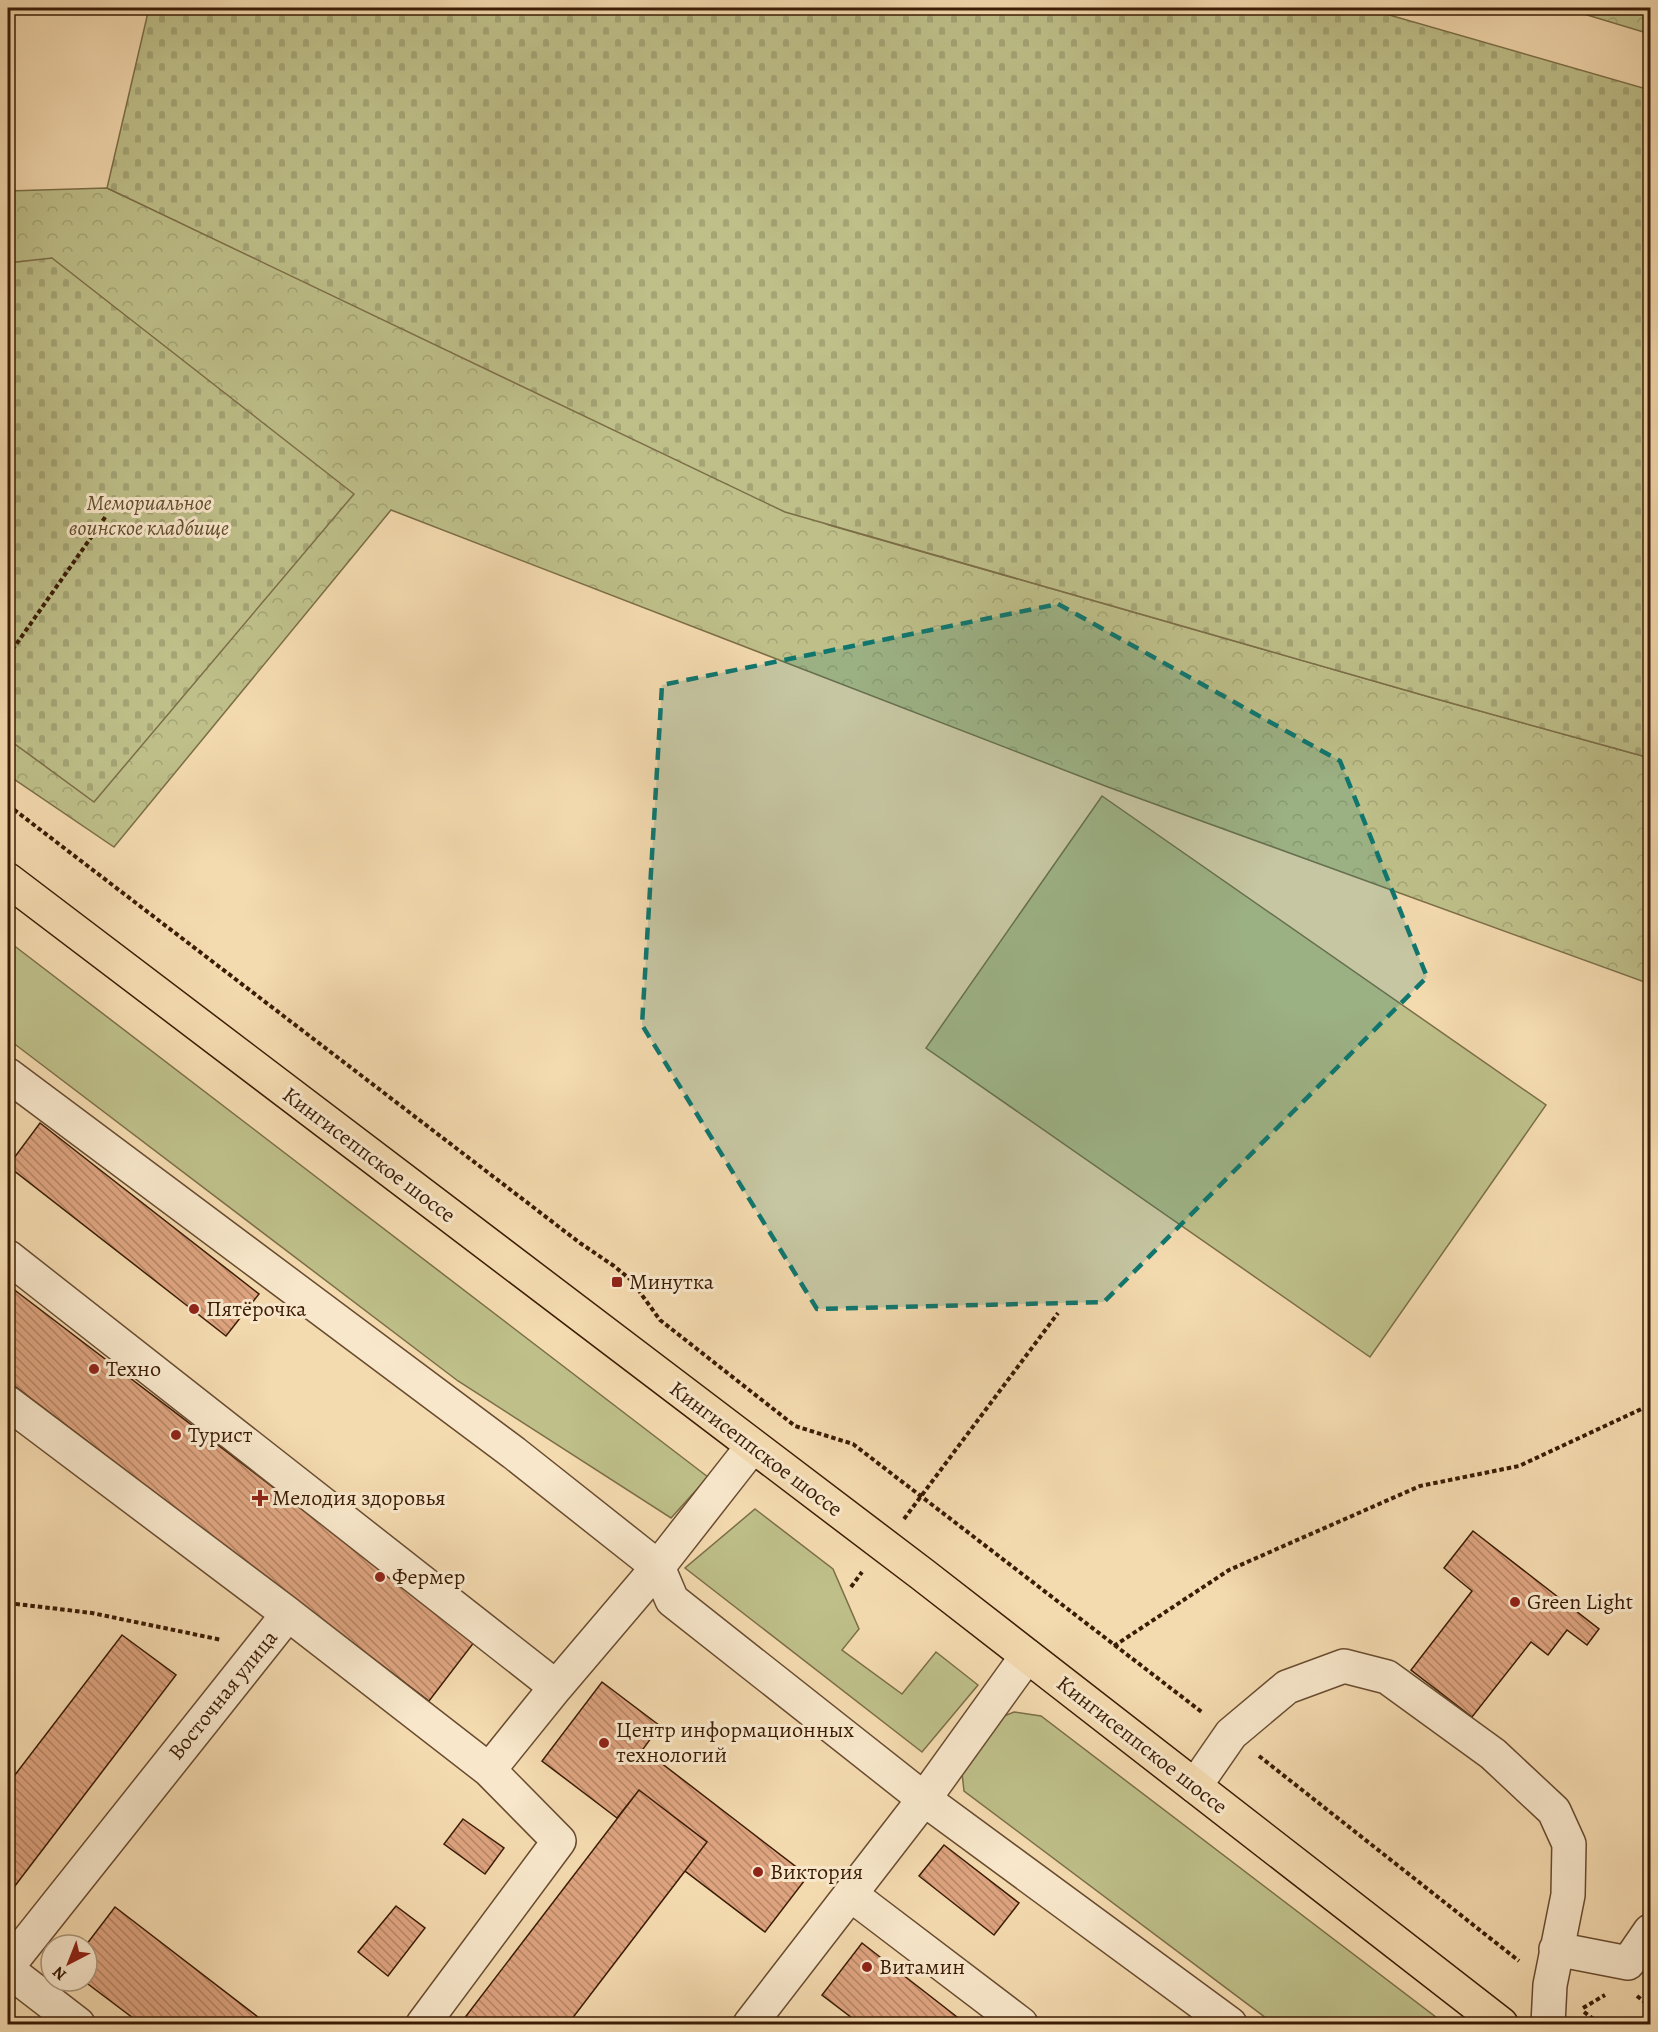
<svg xmlns="http://www.w3.org/2000/svg" width="1658" height="2032" font-family="Alegreya,serif">
	<defs>
		<pattern id="forest-crowns" width="20" height="18" patternUnits="userSpaceOnUse" patternTransform="scale(1.5)"><rect width="20" height="18" fill="#bebf89"/><path d="M2 6a3 3 0 1 1 6 0M12 15a3 3 0 1 1 6 0" fill="none" stroke="#a4a475"/></pattern>
		<pattern id="cemetery-stones" width="16" height="16" patternUnits="userSpaceOnUse" patternTransform="scale(1.5)"><rect width="16" height="16" fill="#bebf89"/><path d="M2 7V4a2 2 0 0 1 4 0v3zM10 15v-3a2 2 0 0 1 4 0v3z" fill="#a4a475"/></pattern>
		<pattern id="building-back-hatch" width="6" height="6" patternUnits="userSpaceOnUse" patternTransform="scale(1.5)"><rect width="6" height="6" fill="#dea480"/><path d="M-1 5l2 2M0 0l6 6M5-1l2 2" fill="none" stroke="#b58567"/></pattern>
	</defs>
	<rect width="100%" height="100%" fill="#f4daaf"/>
	<filter id="stains"><feTurbulence type="fractalNoise" baseFrequency=".00333" numOctaves="4"/><feColorMatrix values="0 0 0 0 .2 0 0 0 0 .09 0 0 0 0 .02 0 0 0 .5 -.17"/></filter>
	<radialGradient id="worn" r=".72"><stop offset=".6" stop-color="#630" stop-opacity="0"/><stop offset="1" stop-color="#630" stop-opacity=".3"/></radialGradient>
	<!-- grass -->
	<path fill="#bebf89" stroke="#7c6e47" stroke-width="1.5" d="M 1102,796 L 1546,1105 L 1370,1357 L 926,1048 Z
		M 8,941 L 708,1477 L 671,1518 L 458,1381 L 8,1039 Z
		M 755,1509 L 833,1569 L 859,1629 L 842,1650 L 902,1694 L 936,1652 L 978,1685 L 922,1752 L 685,1568 Z
		M 1014,1712 L 1041,1716 L 1445,2024 L 1274,2024 L 964,1791 L 961,1764 L 989,1722 Z"/>
	<!-- forest -->
	<path fill="url(#forest-crowns)" stroke="#7c6e47" stroke-width="1.5" d="M 1564,8 L 1650,8 L 1650,34 Z
		M 107,188 L 829,525 L 1433,698 L 1650,758 L 1650,984 L 1108,787 L 391,510 L 114,847 L 8,775 L 8,191 Z"/>
	<!-- cemetery -->
	<path fill="url(#cemetery-stones)" stroke="#7c6e47" stroke-width="1.5" d="M 149,8 L 1365,8 L 1650,90 L 1650,758 L 1433,698 L 785,512 L 107,188 Z
		M 52,258 L 354,494 L 94,802 L 8,739 L 8,263 Z"/>
	<!-- building -->
	<path fill="url(#building-back-hatch)" stroke="#3b1c05" stroke-width="1.5" d="M 40,1123 L 259,1294 L 226,1336 L 8,1166 Z
		M 8,1285 L 475,1641 L 429,1701 L 8,1381 Z
		M 1473,1531 L 1599,1629 L 1587,1645 L 1567,1630 L 1548,1655 L 1531,1642 L 1472,1717 L 1411,1670 L 1472,1591 L 1444,1568 Z
		M 122,1635 L 176,1675 L 8,1895 L 8,1784 Z
		M 602,1682 L 660,1726 L 643,1749 L 808,1876 L 765,1932 L 685,1871 L 707,1842 L 639,1790 L 617,1818 L 542,1761 Z
		M 639,1790 L 707,1842 L 685,1871 L 568,2024 L 460,2024 Z
		M 463,1819 L 504,1848 L 485,1874 L 444,1844 Z
		M 944,1845 L 1019,1903 L 994,1935 L 919,1876 Z
		M 396,1906 L 425,1928 L 388,1976 L 358,1952 Z
		M 115,1907 L 267,2024 L 141,2024 L 84,1981 L 87,1981 L 86,1945 Z
		M 862,1943 L 966,2024 L 860,2024 L 822,1995 Z"/>
	<g fill="none" stroke-linecap="round" stroke-linejoin="round">
		<defs>
			<path id="minor" d="M 8,1075 L 514,1453 L 658,1567 L 672,1600 L 924,1799 L 1230,2024
				M 8,1257 L 556,1687
				M 8,1403 L 288,1614 L 8,1966
				M 288,1614 L 489,1770 L 556,1687 L 658,1567 L 752,1447
				M 1195,1786 L 1231,1734 L 1287,1687 L 1344,1666 L 1387,1677 L 1493,1754 L 1554,1811 L 1569,1844 L 1568,1895 L 1550,1985 L 1548,2024
				M 850,1894 L 1021,2024
				M 1556,1949 L 1628,1963 L 1650,1931
				M 8,1970 L 78,2024
				M 423,2024 L 559,1841 L 489,1770
				M 750,2024 L 924,1799 L 1027,1656"/>
			<path id="highway" d="M 8,880 L 922,1574 L 1501,2024"/>
		</defs>
		<!-- minor casing -->
		<use href="#minor" stroke="#694c30" stroke-width="36"/>
		<!-- highway casing -->
		<use href="#highway" stroke="#3b1c05" stroke-width="36"/>
		<!-- path -->
		<path stroke="#3b1c05" stroke-width="4" stroke-dasharray="4.5 3" stroke-linecap="butt" d="M 8,656 L 106,516
			M 8,805 L 580,1243 L 614,1266 L 631,1280 L 660,1320 L 795,1426 L 853,1444 L 1203,1713
			M 904,1519 L 1058,1313
			M 851,1587 L 862,1572
			M 8,1603 L 92,1613 L 222,1640
			M 1114,1646 L 1229,1570 L 1420,1486 L 1519,1466 L 1650,1405
			M 1259,1756 L 1519,1961
			M 1637,1996 L 1650,2006
			M 1583,2008 L 1605,1995
			M 1584,2012 L 1600,2024"/>
		<!-- minor -->
		<use href="#minor" stroke="#f8e7cb" stroke-width="33"/>
		<!-- highway -->
		<use href="#highway" stroke="#f4daaf" stroke-width="33"/>
	</g>
	<!-- marked area -->
	<path fill="#0f766e" fill-opacity="0.2" stroke="#0f766e" stroke-width="4.5" stroke-dasharray="12 8" stroke-linejoin="round" d="M 1058,604 L 1340,761 L 1427,977 L 1104,1302 L 817,1309 L 642,1025 L 662,685 Z"/>
	<!-- markers -->
	<g fill="#8f2418" stroke="#f8e7cb" stroke-width="2">
		<rect x="611" y="1276" width="12" height="12" rx="3"/>
		<circle cx="194" cy="1309" r="6"/>
		<circle cx="94" cy="1369" r="6"/>
		<circle cx="176" cy="1435" r="6"/>
		<path d="M257 1489h6v6h6v6h-6v6h-6v-6h-6v-6h6z"/>
		<circle cx="380" cy="1577" r="6"/>
		<circle cx="1515" cy="1602" r="6"/>
		<circle cx="604" cy="1743" r="6"/>
		<circle cx="758" cy="1872" r="6"/>
		<circle cx="867" cy="1967" r="6"/>
	</g>
	<g text-anchor="middle" dominant-baseline="central" stroke-width="6" stroke-linejoin="round" paint-order="stroke">
		<!-- park labels -->
		<g font-size="22" font-style="italic" fill="#624d2d" stroke="#f8e7cb">
			<text x="149" y="503">Мемориальное<tspan x="149" dy="25">воинское кладбище</tspan></text>
		</g>
		<!-- street labels -->
		<g font-size="22" fill="#3b1c05" stroke="#f8e7cb">
			<text transform="translate(369 1155) rotate(37)">Кингисеппское шоссе</text>
			<text transform="translate(756 1449) rotate(37)">Кингисеппское шоссе</text>
			<text transform="translate(223 1695) rotate(-51)">Восточная улица</text>
			<text transform="translate(1142 1745) rotate(38)">Кингисеппское шоссе</text>
		</g>
		<!-- poi labels -->
		<g font-size="22" fill="#3b1c05" stroke="#f8e7cb" text-anchor="start">
			<text x="629" y="1282">Минутка</text>
			<text x="206" y="1309">Пятёрочка</text>
			<text x="106" y="1369">Техно</text>
			<text x="188" y="1435">Турист</text>
			<text x="272" y="1498">Мелодия здоровья</text>
			<text x="392" y="1577">Фермер</text>
			<text x="1527" y="1602">Green Light</text>
			<text x="616" y="1730">Центр информационных<tspan x="616" dy="25">технологий</tspan></text>
			<text x="770" y="1872">Виктория</text>
			<text x="879" y="1967">Витамин</text>
		</g>
	</g>
	<!-- margin -->
	<rect width="1658" height="2032" fill="none" stroke="#f4daaf" stroke-width="30"/>
	<rect x="9" y="9" width="1640" height="2014" fill="none" stroke="#3b1c05" stroke-width="3"/>
	<rect x="15" y="15" width="1628" height="2002" fill="none" stroke="#3b1c05" stroke-width="1.5"/>
	<!-- north arrow -->
	<g transform="translate(69 1963) rotate(222)"><circle r="28" fill="#f8e7cb" stroke="#ac967c" stroke-width="1.5"/>
	<path d="M0-4.5L10 22L0 15L-10 22Z" fill="#8f2418"/>
	<text y="-9" font-size="16" font-weight="bold" text-anchor="middle" fill="#3b1c05">N</text>
	</g>
	<rect width="100%" height="100%" filter="url(#stains)"/>
	<rect width="100%" height="100%" fill="url(#worn)"/>
</svg>
